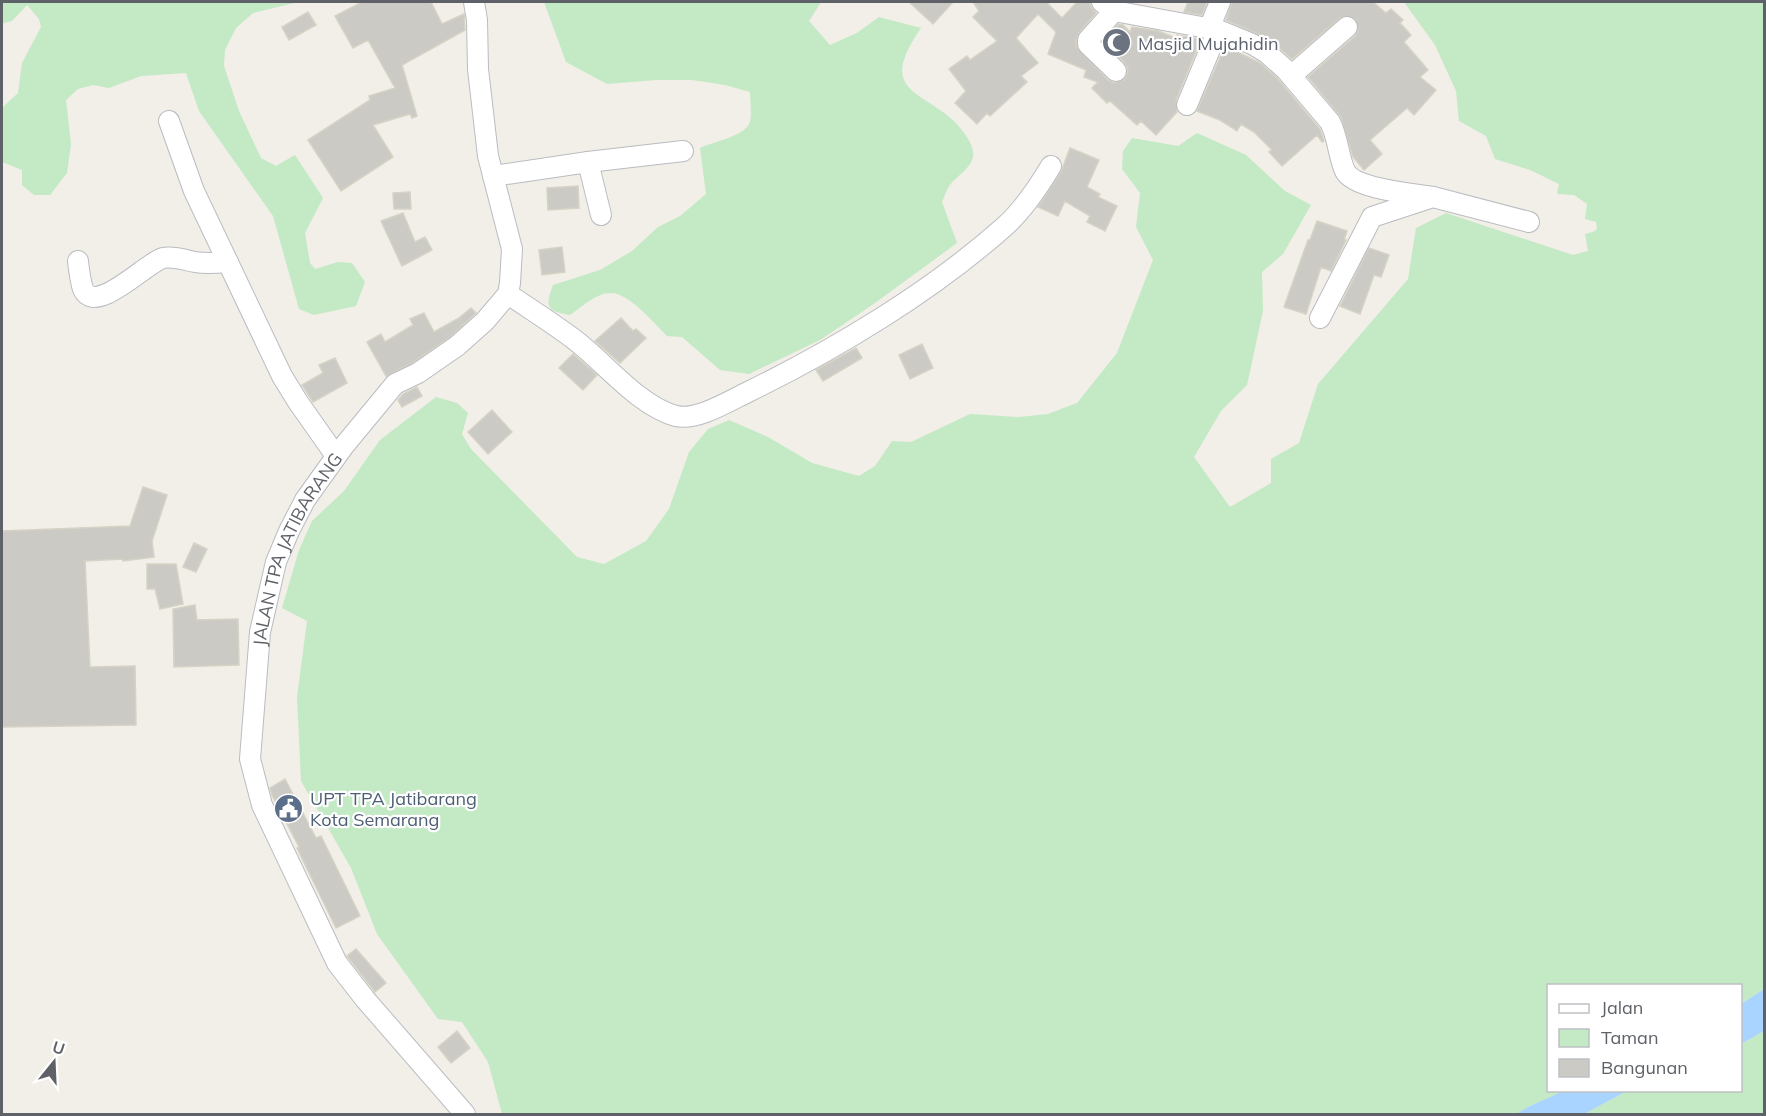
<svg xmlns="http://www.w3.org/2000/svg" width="1766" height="1116" font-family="Mulish,sans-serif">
	<rect width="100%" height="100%" fill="#f1efe7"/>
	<!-- green -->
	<path fill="#c3e9c5" d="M 2,2 L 298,2 L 253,13 L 236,28 L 225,50 L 224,66 L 239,111 L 261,158 L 276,166 L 295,155 L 323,198 L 305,233 L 310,263 L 315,269 L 338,262 L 352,263 L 365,282 L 356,306 L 314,315 L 299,309 L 273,216 L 199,111 L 186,73 L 141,76 L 109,88 L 93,85 L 78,89 L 66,100 L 71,144 L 67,173 L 50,195 L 34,195 L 22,185 L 22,170 L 2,162 L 2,108 L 18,93 L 22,63 L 41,27 L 39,19 L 27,5 L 12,21 L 4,23 L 2,22 Z
		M 544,2 L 821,2 L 809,21 L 830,45 L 857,33 L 879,17 L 921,28 C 871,100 933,88 965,134 C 969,140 974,148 973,156 C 972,167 957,176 950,185 C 946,190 945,196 942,202 L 957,243 L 875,303 L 820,340 L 749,374 L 720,370 L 682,337 L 667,336 C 655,324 629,293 611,293 C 596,293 582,307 570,315 C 546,311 545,307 553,285 L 600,270 L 632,251 L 658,227 L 680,216 L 706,194 L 700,148 C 712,142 746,136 750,122 C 752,113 750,101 750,92 L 725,85 L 692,80 L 656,80 L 607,84 L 566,62 Z
		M 1404,2 L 1764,2 L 1764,989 L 1741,1004 L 1740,986 L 1548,986 L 1548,1090 L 1566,1091 L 1528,1107 L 1516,1114 L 502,1114 L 488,1062 L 462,1022 L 438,1019 L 377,934 L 351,868 L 301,781 L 297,697 L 307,621 L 282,608 L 299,550 L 312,521 L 344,491 L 380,440 L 436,397 L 457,403 L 468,413 L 462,434 L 471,449 L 577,557 L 604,564 L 646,541 L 669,509 L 689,452 L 708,429 L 729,420 L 768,437 L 812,463 L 859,476 L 875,466 L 892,441 L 911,442 L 970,414 L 1019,417 L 1048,414 L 1077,403 L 1117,353 L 1153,260 L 1136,227 L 1140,193 L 1122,169 L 1123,151 L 1132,138 L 1178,146 L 1197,133 L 1246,155 L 1285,191 L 1311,205 L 1283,254 L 1262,272 L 1263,311 L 1247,385 L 1221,411 L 1194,457 L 1230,507 L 1271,483 L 1271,459 L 1299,443 L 1318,384 L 1408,279 L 1416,228 L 1446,213 L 1573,255 L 1588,251 L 1585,234 L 1593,232 L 1597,229 L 1596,222 L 1585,219 L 1587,204 L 1574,195 L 1557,194 L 1559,184 L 1530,170 L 1495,159 L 1486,136 L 1459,121 L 1456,91 L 1435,45 Z
		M 1764,1031 L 1764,1114 L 1584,1114 L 1627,1091 L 1740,1090 L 1741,1044 Z"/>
	<!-- water -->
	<path fill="#a9d4ff" d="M 1764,989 L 1764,1031 L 1741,1044 L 1741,1004 Z
		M 1566,1090 L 1627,1090 L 1627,1091 L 1584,1114 L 1516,1114 L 1528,1107 Z"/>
	<!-- building -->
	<path fill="#cccac4" stroke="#d6d2c5" stroke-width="1.5" d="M 362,2 L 431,2 L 442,24 L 464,14 L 465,30 L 402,65 L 417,116 L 412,118 L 410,114 L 373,125 L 393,157 L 341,191 L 308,140 L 370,100 L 369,96 L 395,88 L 368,40 L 353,48 L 335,16 Z
		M 909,2 L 953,2 L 933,24 Z
		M 973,2 L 1050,2 L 1048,4 L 1062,18 L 1077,2 L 1090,2 L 1091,7 L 1096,13 L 1079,33 L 1076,40 L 1077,48 L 1108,80 L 1114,83 L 1124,80 L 1127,74 L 1128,68 L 1124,62 L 1103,42 L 1118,24 L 1123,25 L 1130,32 L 1132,27 L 1158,31 L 1176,38 L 1177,35 L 1201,39 L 1176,100 L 1177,112 L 1156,135 L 1141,121 L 1137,125 L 1110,101 L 1107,103 L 1092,88 L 1098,82 L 1084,77 L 1086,70 L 1048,54 L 1056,32 L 1038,14 L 1016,38 L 1038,63 L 1021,76 L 1027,82 L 990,116 L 987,113 L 977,124 L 955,103 L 966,91 L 949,69 L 967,56 L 970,60 L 997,41 L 973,17 L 979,11 Z
		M 1188,2 L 1207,2 L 1202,15 L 1184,12 Z
		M 1232,2 L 1373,2 L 1386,13 L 1391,9 L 1403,20 L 1400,23 L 1411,35 L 1404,42 L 1428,70 L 1420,77 L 1436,90 L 1414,115 L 1407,108 L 1370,140 L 1382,154 L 1364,170 L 1353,157 L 1341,117 L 1308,77 L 1355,36 L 1358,30 L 1356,20 L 1350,16 L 1340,18 L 1292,59 L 1275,44 L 1258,34 L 1226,20 Z
		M 308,12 L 316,25 L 289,40 L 282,27 Z
		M 1225,46 L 1260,63 L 1277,78 L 1320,129 L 1324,141 L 1322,142 L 1317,135 L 1282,166 L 1269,152 L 1272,150 L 1254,132 L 1241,124 L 1237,131 L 1220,120 L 1197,111 Z
		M 1070,148 L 1099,160 L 1087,187 L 1100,194 L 1098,197 L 1117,206 L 1105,231 L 1087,222 L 1090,216 L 1065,201 L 1058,216 L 1038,207 L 1061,172 Z
		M 578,186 L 579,208 L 548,210 L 547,188 Z
		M 410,192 L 411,209 L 394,209 L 393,193 Z
		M 403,213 L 415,242 L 425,237 L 432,250 L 402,266 L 381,221 Z
		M 1317,221 L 1347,231 L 1344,240 L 1346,240 L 1331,271 L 1321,267 L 1306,314 L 1284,307 L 1308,240 L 1310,240 Z
		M 562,247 L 565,272 L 542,275 L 539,250 Z
		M 1369,248 L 1389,255 L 1381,277 L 1374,275 L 1360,314 L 1340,306 Z
		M 471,308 L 476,313 L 450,337 L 412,363 L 386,376 L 367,342 L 381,334 L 385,342 L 413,325 L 410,319 L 424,313 L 434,332 L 459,318 Z
		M 621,318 L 633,331 L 636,329 L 646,338 L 620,363 L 595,341 Z
		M 922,344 L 933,368 L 910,379 L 899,355 Z
		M 856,348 L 862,358 L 823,381 L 816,370 Z
		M 573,354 L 597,375 L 583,390 L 559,368 Z
		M 335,358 L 347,383 L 313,402 L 302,385 L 323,373 L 319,365 Z
		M 417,387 L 422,396 L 402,407 L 398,400 L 403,394 Z
		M 492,410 L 512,432 L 488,454 L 468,432 Z
		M 143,487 L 167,495 L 152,541 L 154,557 L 123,561 L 123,559 L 85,561 L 90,667 L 135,666 L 136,725 L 2,727 L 2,531 L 130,526 Z
		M 194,543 L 207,549 L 196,572 L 183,567 Z
		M 147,564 L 176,564 L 183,604 L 160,609 L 155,589 L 147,589 Z
		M 195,605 L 197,620 L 238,619 L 239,665 L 174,667 L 173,609 Z
		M 285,779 L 316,838 L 321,836 L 360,916 L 336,928 L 297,848 L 299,847 L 272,795 L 270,788 Z
		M 356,949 L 386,983 L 375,992 L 347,956 Z
		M 457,1031 L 470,1048 L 451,1063 L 438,1047 Z"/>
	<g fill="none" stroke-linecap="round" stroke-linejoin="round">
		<defs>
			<g id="minor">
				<path d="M 1102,2 L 1114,11 L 1218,30 L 1252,44 L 1267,53 L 1286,70 L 1330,122 C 1338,137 1338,155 1345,171 C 1354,189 1414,194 1433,197"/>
				<path d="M 1114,11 L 1088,40 L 1088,44 L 1116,71"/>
				<path d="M 1209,29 L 1220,2"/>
				<path d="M 1291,76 L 1347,27"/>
				<path d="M 1187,105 L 1218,30"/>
				<path d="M 169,121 L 194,191 L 282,376 L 298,402 L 336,456"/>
				<path d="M 588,162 L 601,215"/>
				<path d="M 493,176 L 588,162 L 683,151"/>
				<path d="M 78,261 C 79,270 80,280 83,289 C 95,317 147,262 163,258 C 174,256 185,260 195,262 C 206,264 217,263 228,262"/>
				<path d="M 508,294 C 530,309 554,324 575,340 C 605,363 640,407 676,416 C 697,421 729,401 748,392 C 836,349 931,292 1004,227 C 1021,212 1039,186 1051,166"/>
				<path d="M 1320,318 L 1372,217 L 1433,197 L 1529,222"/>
				<path id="s1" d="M 465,1114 L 365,999 L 337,963 L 262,805 L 250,759 L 260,632 L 276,562 L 289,531 L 305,500 L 343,447 L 395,384 L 418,373 L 457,346 L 485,321 L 508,294 L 510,283 L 512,249 L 488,156 L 478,69 L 477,20 L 474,2"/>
			</g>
		</defs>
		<!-- minor casing -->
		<use href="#minor" stroke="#b9bcc1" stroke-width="22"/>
		<!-- minor -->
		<use href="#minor" stroke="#fff" stroke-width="20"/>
	</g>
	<!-- icons -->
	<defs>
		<symbol id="mosque-disc" viewBox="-11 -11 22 22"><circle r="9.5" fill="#6b7280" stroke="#fff"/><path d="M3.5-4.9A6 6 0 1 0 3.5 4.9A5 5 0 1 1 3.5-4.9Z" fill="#fff"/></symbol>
		<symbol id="civic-disc" viewBox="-11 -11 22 22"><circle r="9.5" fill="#5c6f8a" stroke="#fff"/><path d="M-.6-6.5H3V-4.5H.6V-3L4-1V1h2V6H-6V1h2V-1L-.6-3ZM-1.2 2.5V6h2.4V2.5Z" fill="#fff"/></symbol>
	</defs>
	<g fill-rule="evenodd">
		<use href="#mosque-disc" x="1100" y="26" width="33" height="33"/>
		<use href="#civic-disc" x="272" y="792" width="33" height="33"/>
	</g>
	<g text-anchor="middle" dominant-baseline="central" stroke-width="4.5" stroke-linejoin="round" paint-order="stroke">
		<!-- worship labels -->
		<g font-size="18" fill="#5b616d" stroke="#fff" text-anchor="start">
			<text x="1138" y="43">Masjid Mujahidin</text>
		</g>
		<!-- street labels -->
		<g font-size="18" fill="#5e6268" stroke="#fff">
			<text stroke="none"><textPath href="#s1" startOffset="639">JALAN TPA JATIBARANG</textPath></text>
		</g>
		<!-- service labels -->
		<g font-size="18" fill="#4e5e75" stroke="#fff" text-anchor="start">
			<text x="310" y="798">UPT TPA Jatibarang<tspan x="310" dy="21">Kota Semarang</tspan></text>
		</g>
	</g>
	<!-- border -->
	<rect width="1766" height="1116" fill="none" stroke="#5e6268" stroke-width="6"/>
	<!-- legend -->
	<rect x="1547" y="984" width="195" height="108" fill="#ffffff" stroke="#bfc0c3" stroke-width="1.5"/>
	<rect x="1559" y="1004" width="30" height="9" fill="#ffffff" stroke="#bfc0c3" stroke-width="1.5"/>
	<text x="1601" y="1014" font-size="18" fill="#5e6268">Jalan</text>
	<rect x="1559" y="1029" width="30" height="18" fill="#c3e9c5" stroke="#bfc0c3" stroke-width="1.5"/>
	<text x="1601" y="1044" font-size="18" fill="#5e6268">Taman</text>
	<rect x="1559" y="1059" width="30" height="18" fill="#cccac4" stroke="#bfc0c3" stroke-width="1.5"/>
	<text x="1601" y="1074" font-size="18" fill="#5e6268">Bangunan</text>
	<!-- north arrow -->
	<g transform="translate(54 1062) rotate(18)" stroke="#ffffff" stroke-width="4.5" paint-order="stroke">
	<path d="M0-4.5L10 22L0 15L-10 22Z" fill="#5e6268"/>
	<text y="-9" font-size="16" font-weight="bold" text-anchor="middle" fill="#5e6268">U</text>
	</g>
</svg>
